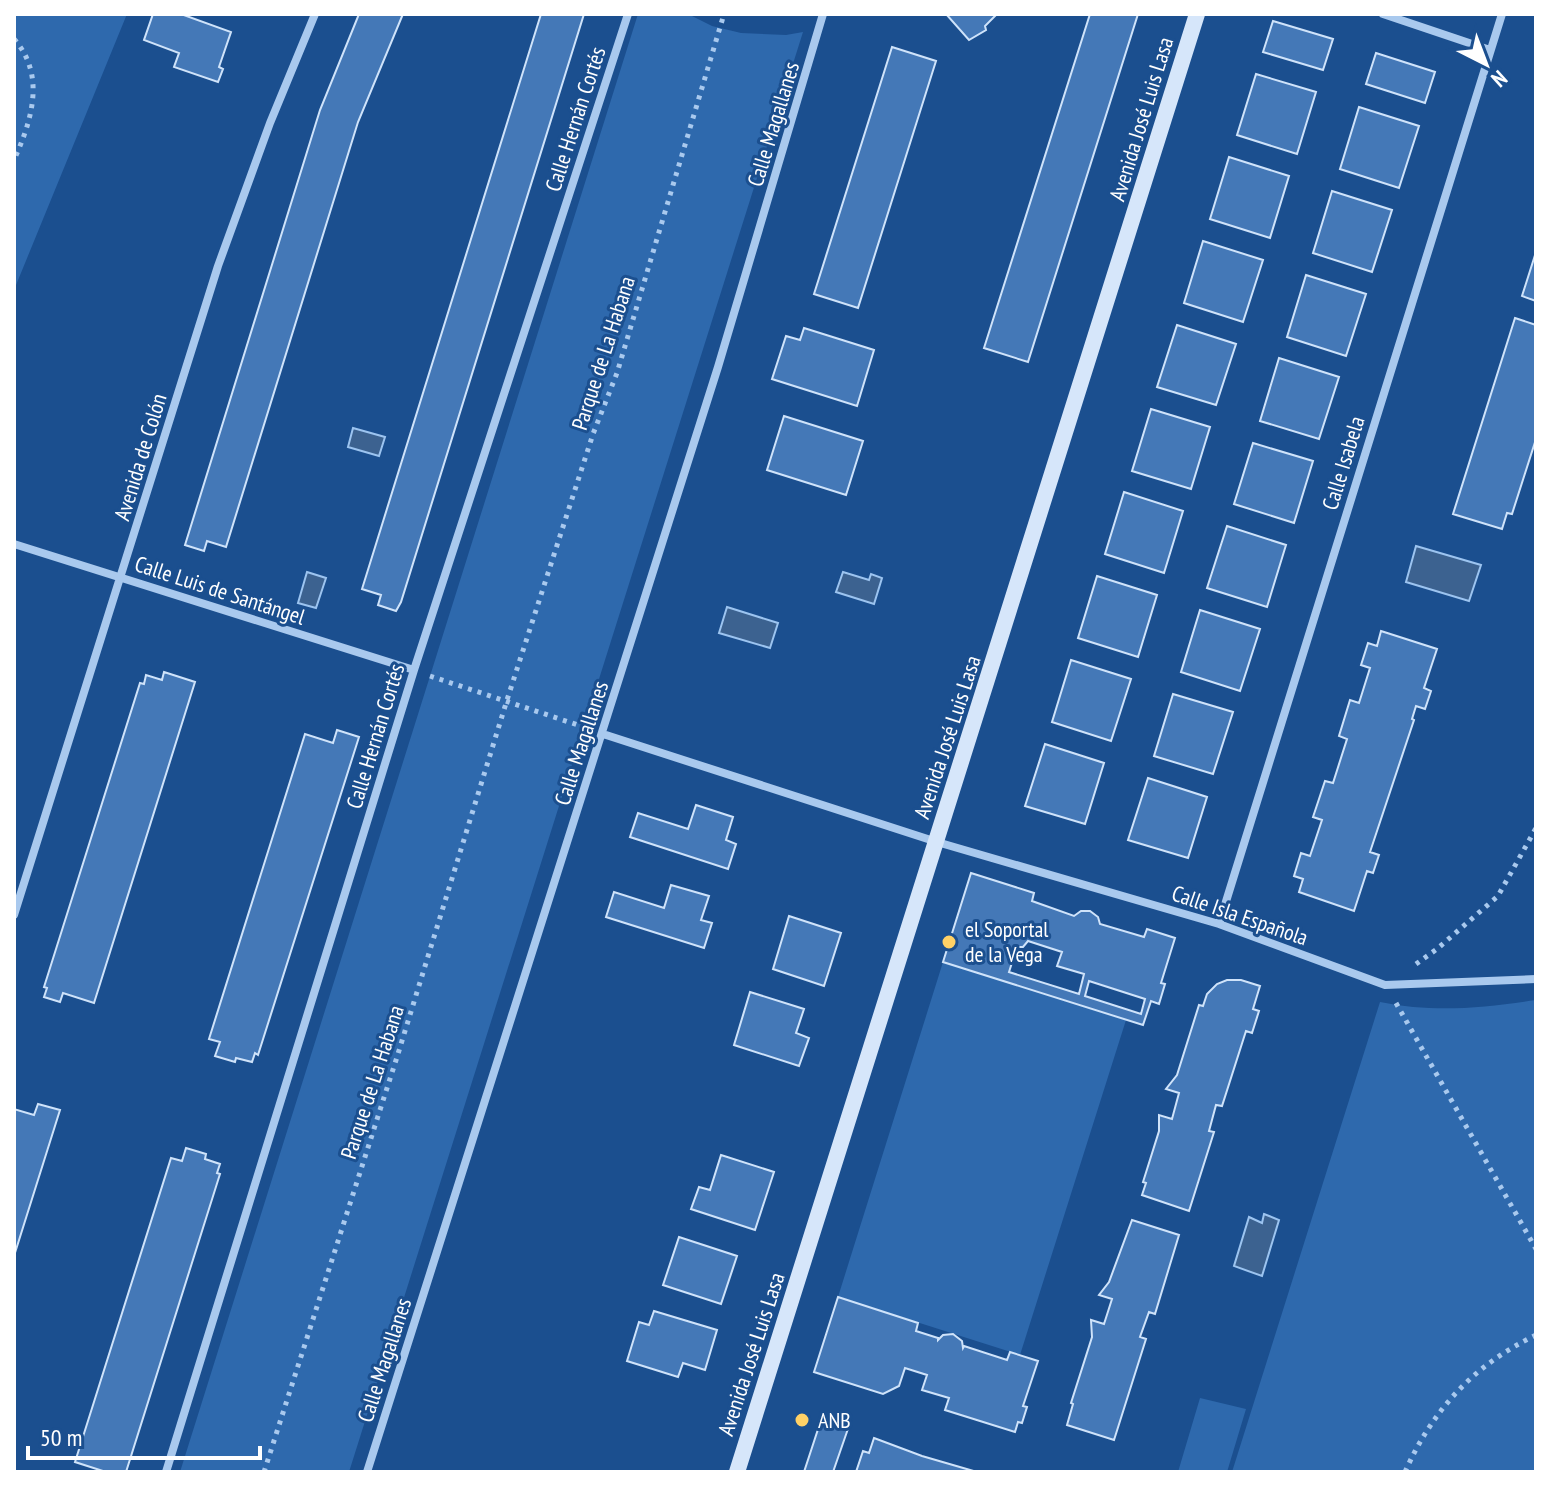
<svg xmlns="http://www.w3.org/2000/svg" width="1550" height="1486" font-family="'PT Sans Narrow',sans-serif">
	<rect width="100%" height="100%" fill="#1b4f8f"/>
	<!-- green -->
	<path fill="#2e69ad" d="M 14,14 L 127,14 L 14,290 Z
		M 638,14 L 688,14 L 712,26 L 741,33 L 786,35 L 803,32 L 349,1472 L 180,1472 Z
		M 943,962 L 1126,1020 L 1020,1355 L 838,1297 Z
		M 1536,1000 L 1536,1472 L 1232,1472 L 1380,1002 C 1435,1013 1481,1008 1536,1000 Z
		M 1200,1398 L 1246,1409 L 1227,1472 L 1178,1472 Z"/>
	<!-- water -->
	<path fill="#3c6290" stroke="#9cc4f0" stroke-width="2" d="M 353,428 L 385,437 L 379,456 L 348,447 Z
		M 1416,546 L 1481,565 L 1469,601 L 1406,582 Z
		M 307,572 L 326,578 L 316,608 L 298,603 Z
		M 843,572 L 869,580 L 871,574 L 882,578 L 874,604 L 836,592 Z
		M 727,607 L 778,623 L 770,648 L 719,633 Z
		M 1264,1214 L 1279,1220 L 1262,1276 L 1234,1266 L 1249,1217 L 1262,1223 Z"/>
	<!-- building -->
	<path fill="#4478b7" stroke="#cfe3fa" stroke-width="2" fill-rule="evenodd" d="M 153,14 L 181,14 L 231,32 L 219,67 L 223,69 L 218,82 L 174,67 L 179,53 L 144,40 Z
		M 359,14 L 403,14 L 358,122 L 226,547 L 207,541 L 204,551 L 185,545 L 320,110 Z
		M 541,14 L 584,14 L 401,602 L 396,611 L 378,605 L 381,595 L 362,589 Z
		M 946,14 L 997,14 L 985,26 L 986,30 L 969,40 Z
		M 1090,14 L 1138,14 L 1028,362 L 984,348 Z
		M 1273,21 L 1333,39 L 1323,70 L 1263,52 Z
		M 892,47 L 936,61 L 858,308 L 814,294 Z
		M 1376,53 L 1435,72 L 1425,103 L 1366,84 Z
		M 1256,74 L 1316,92 L 1297,154 L 1237,135 Z
		M 1359,107 L 1419,126 L 1399,188 L 1340,169 Z
		M 1229,157 L 1289,176 L 1270,238 L 1210,219 Z
		M 1332,191 L 1392,210 L 1372,272 L 1313,253 Z
		M 1203,241 L 1263,260 L 1243,322 L 1184,303 Z
		M 1536,252 L 1536,301 L 1522,296 Z
		M 1306,275 L 1366,294 L 1346,356 L 1287,337 Z
		M 1515,318 L 1536,325 L 1536,439 L 1512,514 L 1507,513 L 1502,529 L 1453,514 Z
		M 1177,325 L 1236,344 L 1216,405 L 1157,387 Z
		M 804,328 L 874,350 L 857,406 L 772,379 L 786,336 L 800,340 Z
		M 1279,358 L 1339,377 L 1319,439 L 1260,421 Z
		M 1151,409 L 1210,427 L 1191,489 L 1132,471 Z
		M 784,416 L 863,441 L 846,495 L 767,470 Z
		M 1253,443 L 1313,461 L 1294,523 L 1234,504 Z
		M 1124,492 L 1183,511 L 1164,573 L 1105,554 Z
		M 1227,526 L 1286,545 L 1267,607 L 1207,588 Z
		M 1097,576 L 1157,595 L 1138,657 L 1078,638 Z
		M 1200,610 L 1260,629 L 1240,691 L 1181,672 Z
		M 1381,631 L 1437,649 L 1424,688 L 1431,691 L 1425,709 L 1416,706 L 1412,719 L 1414,720 L 1370,852 L 1379,855 L 1373,873 L 1367,871 L 1354,911 L 1299,892 L 1303,879 L 1294,876 L 1301,853 L 1310,856 L 1322,820 L 1313,817 L 1325,781 L 1333,783 L 1347,739 L 1339,736 L 1350,700 L 1359,703 L 1370,668 L 1361,665 L 1368,643 L 1377,646 Z
		M 1071,660 L 1131,679 L 1111,741 L 1052,722 Z
		M 164,672 L 195,682 L 94,1003 L 63,993 L 60,1002 L 44,997 L 47,988 L 44,987 L 140,683 L 144,684 L 146,675 L 162,680 Z
		M 1173,694 L 1233,712 L 1213,774 L 1154,756 Z
		M 337,730 L 359,737 L 258,1055 L 255,1053 L 252,1062 L 236,1058 L 235,1062 L 215,1056 L 220,1042 L 209,1039 L 305,734 L 333,743 Z
		M 1045,744 L 1104,763 L 1085,824 L 1025,806 Z
		M 1148,778 L 1207,797 L 1188,858 L 1128,840 Z
		M 696,805 L 733,817 L 726,840 L 736,844 L 728,869 L 630,837 L 638,813 L 688,829 Z
		M 971,873 L 1034,893 L 1032,901 L 1074,916 L 1081,911 L 1090,911 L 1098,917 L 1100,924 L 1144,937 L 1147,929 L 1175,938 L 1161,983 L 1165,984 L 1159,1004 L 1151,1001 L 1143,1025 L 943,962 ZM 1028,941 L 1062,952 L 1057,966 L 1084,974 L 1079,994 L 1009,972 L 1017,947 L 1023,947 ZM 1089,981 L 1145,999 L 1141,1014 L 1085,996 Z
		M 671,885 L 709,896 L 701,920 L 712,923 L 704,948 L 606,917 L 614,892 L 664,908 Z
		M 789,916 L 841,933 L 824,986 L 773,969 Z
		M 1227,980 L 1241,980 L 1260,986 L 1253,1009 L 1259,1011 L 1252,1033 L 1246,1031 L 1222,1106 L 1216,1105 L 1209,1131 L 1214,1132 L 1189,1211 L 1142,1195 L 1146,1183 L 1143,1182 L 1159,1131 L 1159,1115 L 1172,1119 L 1179,1093 L 1166,1089 L 1177,1075 L 1199,1005 L 1203,1006 L 1207,994 L 1217,984 Z
		M 750,992 L 804,1009 L 796,1033 L 809,1038 L 799,1066 L 734,1045 Z
		M 38,1104 L 60,1110 L 14,1256 L 14,1109 L 34,1115 Z
		M 186,1148 L 206,1154 L 205,1159 L 220,1164 L 217,1173 L 220,1174 L 126,1472 L 106,1472 L 75,1462 L 171,1158 L 182,1161 Z
		M 721,1155 L 774,1172 L 755,1230 L 691,1209 L 699,1187 L 710,1190 Z
		M 1132,1220 L 1179,1235 L 1155,1314 L 1149,1312 L 1140,1337 L 1146,1339 L 1114,1440 L 1067,1425 L 1073,1404 L 1071,1403 L 1092,1337 L 1091,1320 L 1104,1324 L 1112,1299 L 1099,1295 L 1109,1282 Z
		M 679,1237 L 737,1256 L 721,1304 L 663,1285 Z
		M 838,1297 L 918,1323 L 916,1331 L 938,1338 L 938,1340 L 943,1335 L 953,1334 L 962,1341 L 963,1348 L 964,1346 L 1007,1360 L 1010,1352 L 1038,1361 L 1023,1406 L 1027,1407 L 1022,1423 L 1018,1422 L 1015,1432 L 945,1410 L 949,1398 L 922,1390 L 927,1375 L 905,1368 L 899,1386 L 883,1394 L 814,1372 Z
		M 654,1311 L 717,1330 L 705,1370 L 683,1363 L 678,1377 L 627,1361 L 639,1322 L 649,1325 Z
		M 823,1414 L 850,1423 L 833,1472 L 804,1472 Z
		M 874,1438 L 922,1456 L 977,1472 L 856,1472 L 863,1451 L 869,1453 Z"/>
	<g fill="none" stroke-linecap="round" stroke-linejoin="round">
		<!-- path -->
		<path stroke="#a9c9ee" stroke-width="5" stroke-dasharray="4 6" stroke-linecap="butt" d="M 14,39 C 46,75 32,120 14,160
			M 430,676 L 584,727
			M 1416,964 L 1437,949 L 1498,896 L 1536,828
			M 1396,1003 L 1536,1249
			M 264,1472 L 397,1057 L 507,700 L 593,434 L 617,373 L 724,14
			M 1405,1472 C 1433,1409 1474,1365 1536,1335"/>
		<!-- street -->
		<path stroke="#a9c9ee" stroke-width="8" d="M 1383,14 L 1490,50
			M 14,544 L 414,670
			M 603,734 L 937,842 L 1219,924 L 1385,985 L 1536,979
			M 14,915 L 218,266 L 270,123 L 315,14
			M 1219,924 L 1502,14
			M 166,1472 L 414,670 L 628,14
			M 367,1472 L 718,367 L 823,14"/>
		<!-- secondary -->
		<path stroke="#d6e6fa" stroke-width="16" d="M 737,1472 L 1197,14"/>
	</g>
	<!-- markers -->
	<g fill="#ffd166" stroke="#1b4f8f" stroke-width="3">
		<circle cx="949" cy="942" r="8"/>
		<circle cx="802" cy="1420" r="8"/>
	</g>
	<g text-anchor="middle" dominant-baseline="central" stroke-width="6" stroke-linejoin="round" paint-order="stroke">
		<!-- street labels -->
		<g font-size="22" fill="#fff" stroke="#1b4f8f">
			<text transform="translate(575 119) rotate(-72)">Calle Hernán Cortés</text>
			<text transform="translate(1141 119) rotate(-73)">Avenida José Luis Lasa</text>
			<text transform="translate(773 124) rotate(-73)">Calle Magallanes</text>
			<text transform="translate(603 353) rotate(-72)">Parque de La Habana</text>
			<text transform="translate(140 457) rotate(-73)">Avenida de Colón</text>
			<text transform="translate(1343 463) rotate(-73)">Calle Isabela</text>
			<text transform="translate(220 590) rotate(18)">Calle Luis de Santángel</text>
			<text transform="translate(375 736) rotate(-73)">Calle Hernán Cortés</text>
			<text transform="translate(947 737) rotate(-72)">Avenida José Luis Lasa</text>
			<text transform="translate(581 743) rotate(-72)">Calle Magallanes</text>
			<text transform="translate(1240 915) rotate(19)">Calle Isla Española</text>
			<text transform="translate(372 1082) rotate(-72)">Parque de La Habana</text>
			<text transform="translate(751 1354) rotate(-72)">Avenida José Luis Lasa</text>
			<text transform="translate(384 1360) rotate(-72)">Calle Magallanes</text>
		</g>
		<!-- poi labels -->
		<g font-size="22" fill="#fff" stroke="#1b4f8f" text-anchor="start">
			<text x="965" y="929">el Soportal<tspan x="965" dy="25">de la Vega</tspan></text>
			<text x="818" y="1420">ANB</text>
		</g>
	</g>
	<!-- border -->
	<rect width="1550" height="1486" fill="none" stroke="#ffffff" stroke-width="32"/>
	<!-- north arrow -->
	<g transform="translate(1486 64) rotate(138)" stroke="#1b4f8f" stroke-width="6" paint-order="stroke">
	<path d="M0-6L14 30L0 20L-14 30Z" fill="#ffffff"/>
	<text y="-12" font-size="22" font-weight="bold" text-anchor="middle" fill="#ffffff">N</text>
	</g>
	<!-- scale -->
	<path d="M28 1446v12h232v-12" fill="none" stroke="#ffffff" stroke-width="4"/>
	<text x="40" y="1446" font-size="24" fill="#ffffff" stroke="#1b4f8f" stroke-width="6" paint-order="stroke">50 m</text>
</svg>
